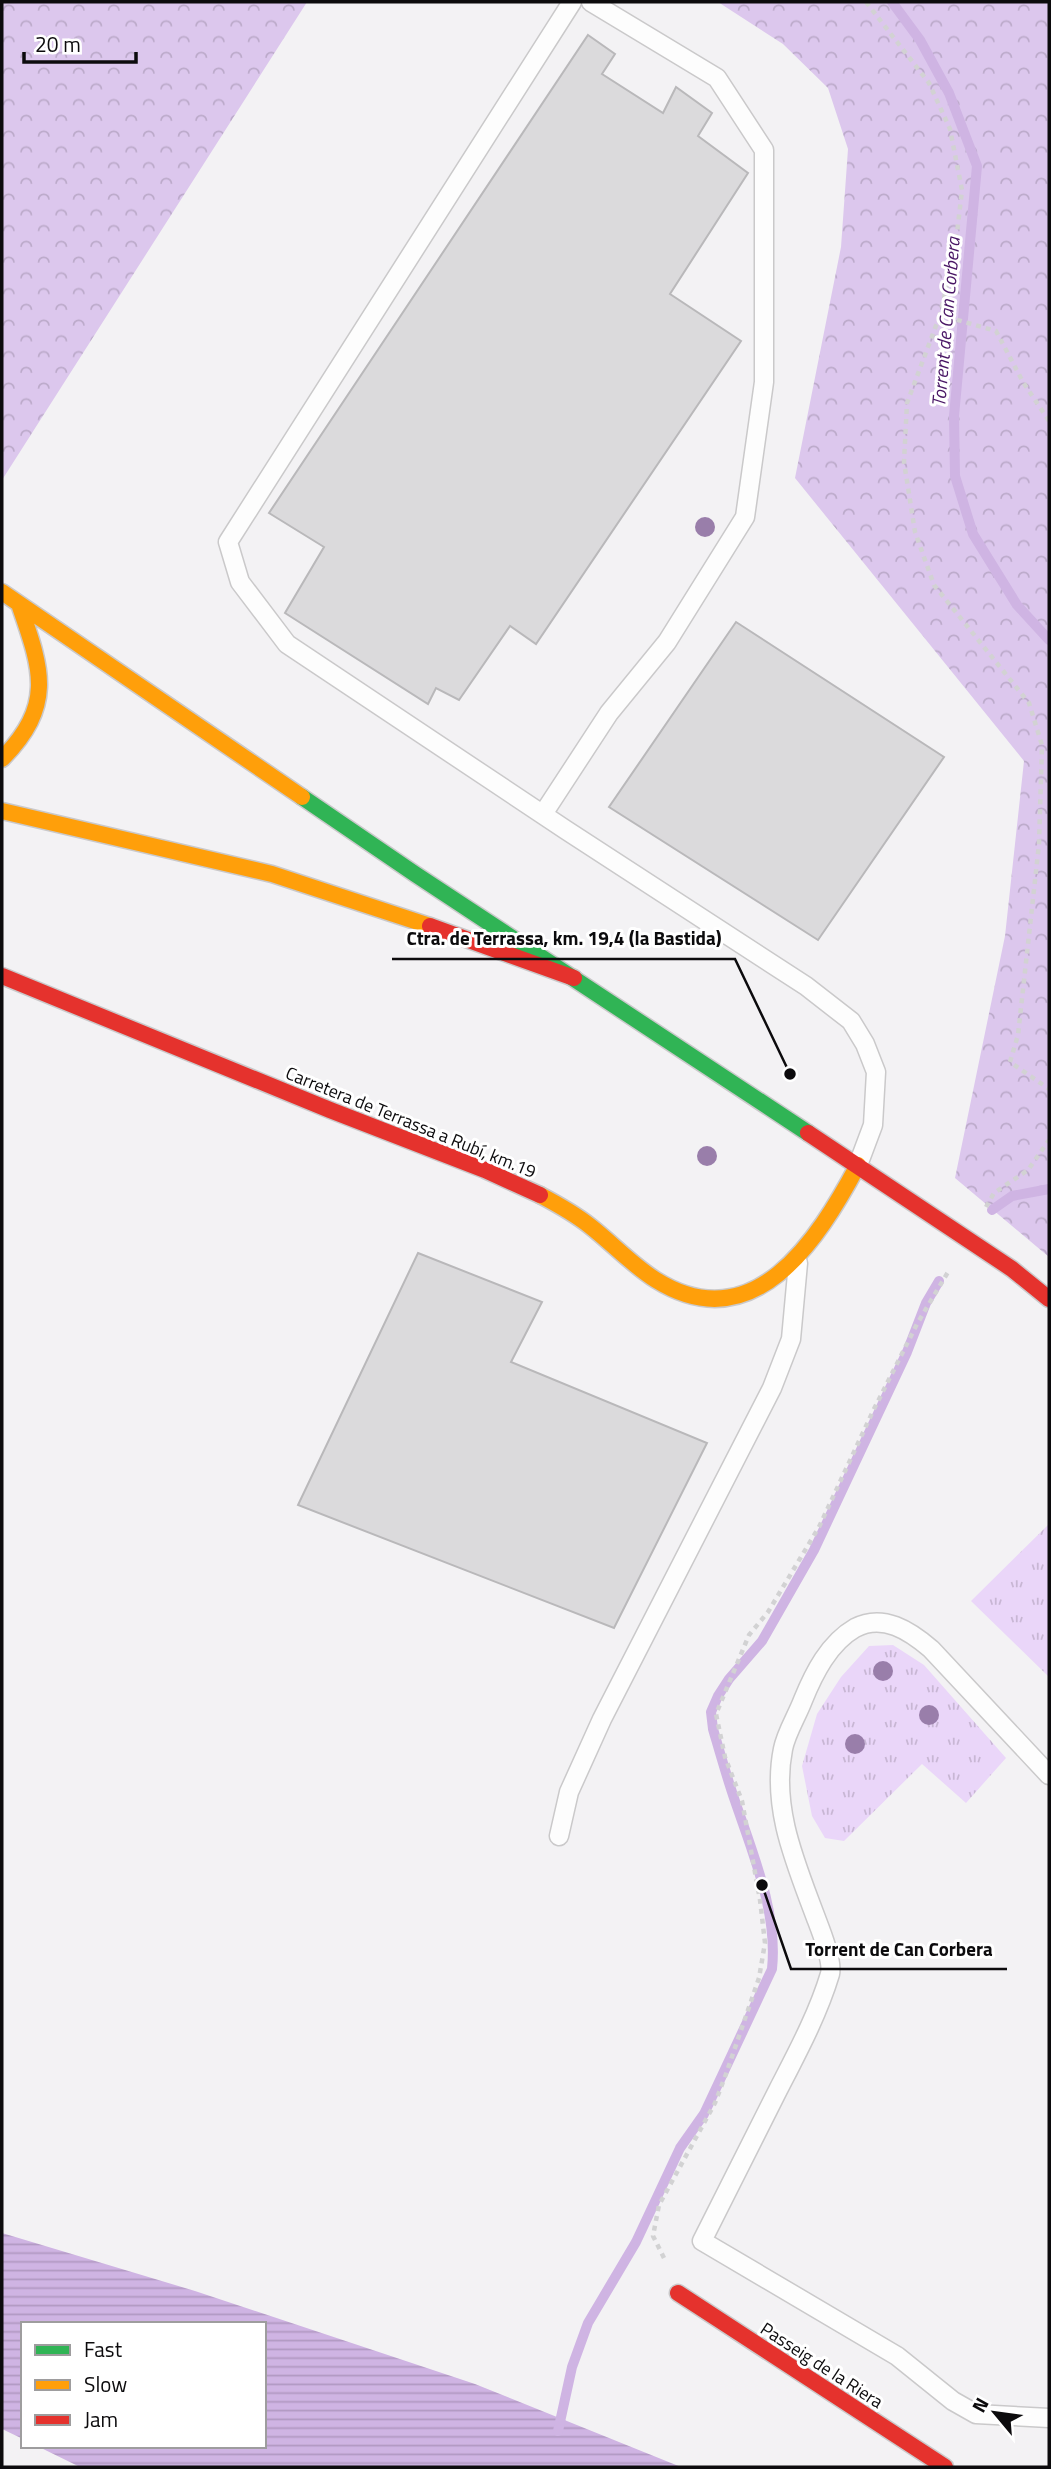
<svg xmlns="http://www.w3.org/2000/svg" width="1051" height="2469" font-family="'Titillium Web',sans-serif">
	<defs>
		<pattern id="grass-tufts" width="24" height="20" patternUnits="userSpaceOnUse" patternTransform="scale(1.75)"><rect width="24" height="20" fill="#ead6f9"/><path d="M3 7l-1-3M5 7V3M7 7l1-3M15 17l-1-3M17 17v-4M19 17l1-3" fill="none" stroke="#c8b6d4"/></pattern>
		<pattern id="forest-crowns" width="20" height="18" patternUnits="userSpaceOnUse" patternTransform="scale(1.75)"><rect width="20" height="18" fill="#dcc7ed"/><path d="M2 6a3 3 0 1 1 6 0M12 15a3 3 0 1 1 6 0" fill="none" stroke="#bcaaca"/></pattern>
		<pattern id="water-rules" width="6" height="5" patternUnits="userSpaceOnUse" patternTransform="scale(1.75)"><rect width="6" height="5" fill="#cfb4e3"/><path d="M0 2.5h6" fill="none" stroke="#b199c2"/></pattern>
	</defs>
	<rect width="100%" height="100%" fill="#f3f2f4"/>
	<!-- grass -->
	<path fill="url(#grass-tufts)" d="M 1049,1524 L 1049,1677 L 971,1601 Z
		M 893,1645 L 924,1665 L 1006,1758 L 966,1803 L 922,1764 L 844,1841 L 825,1838 L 812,1816 L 802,1766 L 817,1714 L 841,1677 L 869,1646 Z"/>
	<!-- forest -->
	<path fill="url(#forest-crowns)" d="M 2,2 L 307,2 L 2,480 Z
		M 718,2 L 1049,2 L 1049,1257 L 955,1178 L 1005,936 L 1024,761 L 795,478 L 841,247 L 848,149 L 828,88 L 783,44 Z"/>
	<!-- water -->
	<path fill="url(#water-rules)" d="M 2,2233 L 195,2291 L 475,2384 L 681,2467 L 80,2467 L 37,2446 L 264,2446 L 264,2324 L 23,2324 L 23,2439 L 2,2429 Z"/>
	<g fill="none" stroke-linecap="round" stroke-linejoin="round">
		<!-- stream -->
		<path stroke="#cfb4e3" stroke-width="10" d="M 892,2 L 920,40 L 949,93 L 977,166 L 954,416 L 955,476 L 973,534 L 1017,605 L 1049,640
			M 992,1210 L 1012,1196 L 1049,1189
			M 558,2431 L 572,2367 L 588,2323 L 636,2242 L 680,2148 L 704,2114 L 772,1969 C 778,1913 753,1854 735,1801 C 727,1778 720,1753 713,1729 L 711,1712 L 718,1696 L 729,1679 L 762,1641 L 814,1550 L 907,1352 L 926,1303 L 939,1281"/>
	</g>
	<!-- building -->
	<path fill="#dbdadc" stroke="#b9b8ba" stroke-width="2" d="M 588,35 L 615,54 L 602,74 L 663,113 L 676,87 L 712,113 L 698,136 L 748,173 L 670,294 L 741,341 L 536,644 L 510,626 L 459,700 L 436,688 L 428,704 L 285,613 L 324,547 L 269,513 Z
		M 736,622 L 944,757 L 818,940 L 609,807 Z
		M 418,1253 L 542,1302 L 511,1362 L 707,1443 L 614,1628 L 298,1505 Z"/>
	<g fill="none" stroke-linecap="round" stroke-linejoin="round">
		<defs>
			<path id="lane" d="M 572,2 L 228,542 L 240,582 L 287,644 L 566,830 L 806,986 L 851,1021 L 865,1044 L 876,1072 L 873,1125 L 858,1165
				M 543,814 L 609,713 L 667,642 L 745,517 L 764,382 L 764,150 L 717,78 L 591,2
				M 1049,1775 L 931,1649 C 910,1631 883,1613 855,1628 C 829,1643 814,1673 803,1700 C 797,1716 786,1733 783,1749 C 771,1808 796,1864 816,1918 C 821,1931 833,1961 830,1974 C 818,2014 797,2053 778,2090 C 753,2140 727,2191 702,2241 L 897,2356 L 953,2401 L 976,2414 L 1049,2418
				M 559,1836 L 569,1792 L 602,1719 L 772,1388 L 791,1339 L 798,1263"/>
			<path id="fast" d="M 302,797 L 415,874 L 808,1133"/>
			<path id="slow" d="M 2,592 L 302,797
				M 2,759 C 56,704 41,668 19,604
				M 2,811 L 272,874 L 430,926
				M 540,1195 C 557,1204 575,1214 590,1226 C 613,1244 632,1265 656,1280 C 754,1341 818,1240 858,1165"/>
			<path id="jam" d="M 430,926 L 574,978
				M 2,976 L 330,1110 L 485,1170 L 540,1195
				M 808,1133 L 1012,1269 L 1049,1299
				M 678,2293 L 945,2467"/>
		</defs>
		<!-- lane casing -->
		<use href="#lane" stroke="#cac9ca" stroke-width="21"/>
		<!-- fast casing -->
		<use href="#fast" stroke="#cac9ca" stroke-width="19"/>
		<!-- slow casing -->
		<use href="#slow" stroke="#cac9ca" stroke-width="19"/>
		<!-- jam casing -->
		<use href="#jam" stroke="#cac9ca" stroke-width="19"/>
		<!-- path -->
		<path stroke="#d2d2d3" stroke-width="4.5" stroke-dasharray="5 5" stroke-linecap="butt" d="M 866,2 L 929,83 L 950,129 L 962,190 L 955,250 L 940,315 L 996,331 L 1023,382 L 1049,421
			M 940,315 L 907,403 L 904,462 L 915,532 L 934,585 L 1029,703 L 1042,745 L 1039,844 L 1018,1035 L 1010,1062 L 1049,1089
			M 986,1207 L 994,1193 L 1028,1170 L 1049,1140
			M 664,2258 L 653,2236 L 659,2205 L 715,2103 L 726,2074 L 759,1978 L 765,1943 L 760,1900 L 742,1801 L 725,1757 L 716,1714 L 749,1635 L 768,1612 L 819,1527 L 873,1411 L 917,1324 L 948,1272"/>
		<!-- lane -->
		<use href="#lane" stroke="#fdfdfd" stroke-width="18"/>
		<!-- fast -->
		<use href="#fast" stroke="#30b455" stroke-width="16"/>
		<!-- slow -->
		<use href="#slow" stroke="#ff9f0a" stroke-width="16"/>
		<!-- jam -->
		<use href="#jam" stroke="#e5322d" stroke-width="16"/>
	</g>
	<!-- trees -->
	<g fill="#997eaa">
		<circle cx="705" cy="527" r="10"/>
		<circle cx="707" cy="1156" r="10"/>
		<circle cx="883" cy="1671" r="10"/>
		<circle cx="929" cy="1715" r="10"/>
		<circle cx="855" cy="1744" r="10"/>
	</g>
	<g text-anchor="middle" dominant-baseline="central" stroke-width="6" stroke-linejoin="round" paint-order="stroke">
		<!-- street labels -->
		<g font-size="18" fill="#0c0b0d" stroke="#fff">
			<text transform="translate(411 1122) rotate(22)">Carretera de Terrassa a Rubí, km.19</text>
			<text transform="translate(822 2365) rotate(33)">Passeig de la Riera</text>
		</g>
		<!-- water labels -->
		<g font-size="19" font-style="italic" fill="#491665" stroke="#fff">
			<text transform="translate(945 322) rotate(-85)">Torrent de Can Corbera</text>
		</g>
	</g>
	<!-- callouts -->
	<path fill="none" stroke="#0c0b0d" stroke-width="2.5" d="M790 1074L735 959H392M762 1885L791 1969H1007"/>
	<g fill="#0c0b0d" stroke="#fff" stroke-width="2.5">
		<circle cx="790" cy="1074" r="7"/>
		<circle cx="762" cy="1885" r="7"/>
	</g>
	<g font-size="19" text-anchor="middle" font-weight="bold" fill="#0c0b0d" stroke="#fff" stroke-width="6" stroke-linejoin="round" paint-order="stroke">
		<text x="564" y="945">Ctra. de Terrassa, km. 19,4 (la Bastida)</text>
		<text x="899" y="1956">Torrent de Can Corbera</text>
	</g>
	<!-- border -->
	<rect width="1051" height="2469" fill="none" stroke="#0c0b0d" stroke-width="7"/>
	<!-- legend -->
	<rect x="21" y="2322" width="245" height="126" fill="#ffffff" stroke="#9e9d9e" stroke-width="2"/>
	<rect x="35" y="2345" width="35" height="10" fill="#30b455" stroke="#9e9d9e" stroke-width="2"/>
	<text x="84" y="2357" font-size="21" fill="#0c0b0d">Fast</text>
	<rect x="35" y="2380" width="35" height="10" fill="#ff9f0a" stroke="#9e9d9e" stroke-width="2"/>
	<text x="84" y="2392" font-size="21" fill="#0c0b0d">Slow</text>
	<rect x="35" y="2415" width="35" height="10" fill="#e5322d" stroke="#9e9d9e" stroke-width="2"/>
	<text x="84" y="2427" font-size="21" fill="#0c0b0d">Jam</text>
	<!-- north arrow -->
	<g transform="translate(995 2413) rotate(299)" stroke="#ffffff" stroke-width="5" paint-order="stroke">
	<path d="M0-5L12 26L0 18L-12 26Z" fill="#0c0b0d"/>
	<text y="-10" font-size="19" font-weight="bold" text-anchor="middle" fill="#0c0b0d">N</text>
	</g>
	<!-- scale -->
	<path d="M24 52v10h112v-10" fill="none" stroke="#0c0b0d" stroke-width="3.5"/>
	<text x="35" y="52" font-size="21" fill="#0c0b0d" stroke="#ffffff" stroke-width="5" paint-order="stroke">20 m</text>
</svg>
